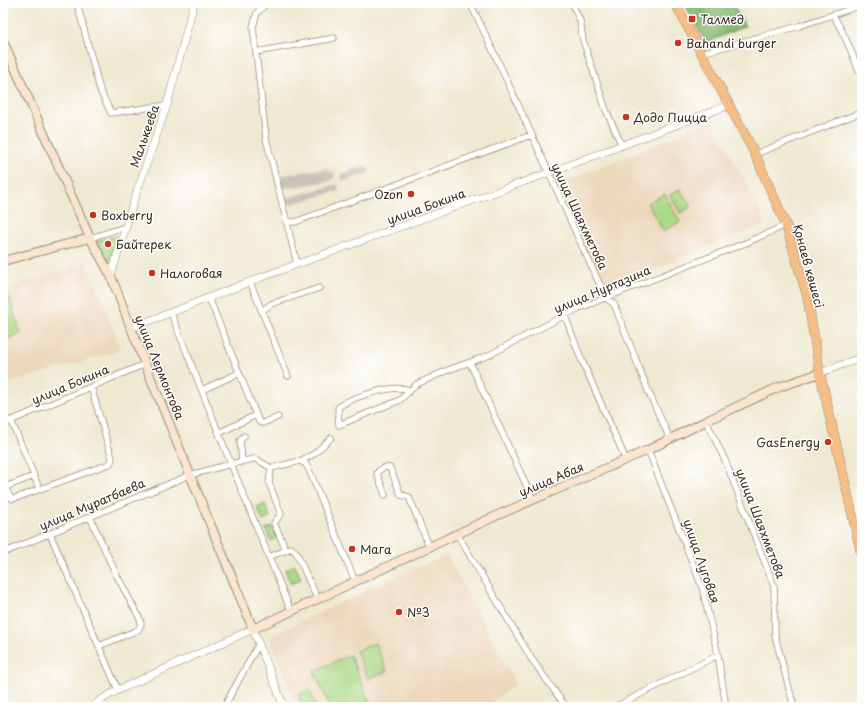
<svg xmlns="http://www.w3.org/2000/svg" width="865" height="710" font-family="'Playpen Sans',sans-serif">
	<rect width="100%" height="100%" fill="#fff"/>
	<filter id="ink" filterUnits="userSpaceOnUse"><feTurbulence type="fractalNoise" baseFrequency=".025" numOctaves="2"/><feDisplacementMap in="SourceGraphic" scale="8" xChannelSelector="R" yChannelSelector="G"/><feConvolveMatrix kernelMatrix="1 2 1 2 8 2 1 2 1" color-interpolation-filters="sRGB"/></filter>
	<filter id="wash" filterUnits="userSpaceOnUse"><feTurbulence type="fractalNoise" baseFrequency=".012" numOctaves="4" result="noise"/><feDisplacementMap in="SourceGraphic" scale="16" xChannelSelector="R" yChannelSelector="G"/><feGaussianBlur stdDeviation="0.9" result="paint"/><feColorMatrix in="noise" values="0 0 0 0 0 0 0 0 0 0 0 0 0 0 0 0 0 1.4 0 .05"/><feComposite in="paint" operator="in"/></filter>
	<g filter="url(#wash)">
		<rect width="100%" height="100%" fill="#eee9d0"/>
		<!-- built -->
		<path fill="#edd7bb" d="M 712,121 L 748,186 L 766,224 L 610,286 L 603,285 L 557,185 Z
			M 86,261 L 121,350 L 3,385 L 3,290 Z
			M 447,555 L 516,684 L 487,707 L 297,707 L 269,637 L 373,587 Z"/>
		<!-- industrial -->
		<path fill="#ccc2b9" d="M 367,166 L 369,173 L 343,181 L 340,174 Z
			M 328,168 L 329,172 L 334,172 L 335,178 L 331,179 L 331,181 L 280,189 L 278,176 Z
			M 337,184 L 339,191 L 285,206 L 283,199 Z"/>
		<!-- green -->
		<path fill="#abd987" stroke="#738252" d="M 680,189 L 691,207 L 680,213 L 670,195 Z
			M 665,194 L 680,222 L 663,231 L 647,203 Z
			M 118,236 L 108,263 L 97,241 Z
			M 9,297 L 21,334 L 3,340 L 3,298 Z
			M 265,504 L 270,517 L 263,521 L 257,507 Z
			M 272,527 L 277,538 L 271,541 L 266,529 Z
			M 295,565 L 301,579 L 291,584 L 285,570 Z
			M 375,643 L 387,671 L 368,679 L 356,651 Z
			M 350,655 L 372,707 L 330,707 L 314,671 Z
			M 310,691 L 316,707 L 302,707 L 298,695 Z"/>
		<!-- forest -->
		<path fill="#88b974" stroke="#627249" d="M 684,3 L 732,3 L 745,26 L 706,43 Z"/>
	</g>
	<g filter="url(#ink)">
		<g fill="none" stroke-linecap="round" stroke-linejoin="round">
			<defs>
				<path id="minor" d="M 77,3 L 100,90 L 111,113 L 167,105
					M 267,3 L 257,13 L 253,27 L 266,138 L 297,264
					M 470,3 C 518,100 560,200 606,298 L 614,304 L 649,393 L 670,439
					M 572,3 L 580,21 L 583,40 L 606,110 L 622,146
					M 833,15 C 846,36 853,56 862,79
					M 256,52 L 334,38
					M 702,53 L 799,26 L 862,5
					M 755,154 L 862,112
					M 286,222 L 295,222 L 531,135
					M 90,238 L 125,227
					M 250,282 L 288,376
					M 209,298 L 259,422 L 263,423 L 278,417
					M 262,311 L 271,304 L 319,288
					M 171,313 L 231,464 L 253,459 L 256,459 L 271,468 L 300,461 L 314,454 L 331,438
					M 565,316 L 580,356 L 626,460
					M 470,363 L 533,500
					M 202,390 L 239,373
					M 409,390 C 395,384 349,397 338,408 L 339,425 L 400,400 L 417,384 L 448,370 L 487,356 L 577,309 L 748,242 L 786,225
					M 11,420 L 39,488
					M 706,421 L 725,460 L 774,586 L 775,636 L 794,707
					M 3,424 L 145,364
					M 219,433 L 256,415
					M 648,450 L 702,587 L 718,655 L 726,707
					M 242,461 L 240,441 L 244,436
					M 300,461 L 306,464 L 310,472 L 355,581
					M 271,468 L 269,483 L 281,514 L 274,523 L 286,550
					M 34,476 L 8,486 L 6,489 L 10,497 L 13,499 L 109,464 L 111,462 L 112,458 L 91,387
					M 385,495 L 377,473 C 381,468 385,466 390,468 L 401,495 L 409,497 L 429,546
					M 90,517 L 115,572 L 140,619 L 141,624 L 138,630 L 99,646
					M 50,534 L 118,690
					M 457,534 L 531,658 L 566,707
					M 3,553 L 190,475 L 231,464 L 291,611
					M 269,557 L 291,548 L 296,552 L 317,598
					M 224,707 L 258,645
					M 615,707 L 718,655"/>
				<path id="tertiary" d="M 111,276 L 133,203 L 167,105 L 194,3
					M 131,328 L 262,277 L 548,173 L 729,105
					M 820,373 L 862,357
					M 93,707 L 99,701 L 118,690 L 253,629 L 284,707
					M 859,707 L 862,706"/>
				<path id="secondary" d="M 3,41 L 90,238 L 111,276 L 145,364 L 253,629 L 498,515 L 648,450 L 706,421 L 779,387 L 820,373
					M 3,261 L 90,238"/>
				<path id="primary" d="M 675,3 L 755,154 L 786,225 L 807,295 L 820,373 L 862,557"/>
			</defs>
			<!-- minor casing -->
			<use href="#minor" stroke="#948a77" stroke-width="7"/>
			<!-- tertiary casing -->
			<use href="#tertiary" stroke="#948a77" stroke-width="8"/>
			<!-- secondary casing -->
			<use href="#secondary" stroke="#948a77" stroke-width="10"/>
			<!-- primary casing -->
			<use href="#primary" stroke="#948a77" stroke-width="10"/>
			<!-- minor -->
			<use href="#minor" stroke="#fff" stroke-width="5.5"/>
			<!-- tertiary -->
			<use href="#tertiary" stroke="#fff" stroke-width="7"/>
			<!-- secondary -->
			<use href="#secondary" stroke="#fbe5cf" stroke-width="8"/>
			<!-- primary -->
			<use href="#primary" stroke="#f5be86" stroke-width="9"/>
		</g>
	</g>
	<!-- markers -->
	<g fill="#c8321e" stroke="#fff" stroke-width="1.5">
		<rect x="688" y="15" width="8" height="8" rx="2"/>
		<circle cx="678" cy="43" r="4"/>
		<circle cx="626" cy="117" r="4"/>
		<circle cx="411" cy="194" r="4"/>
		<circle cx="93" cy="215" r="4"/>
		<circle cx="108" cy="244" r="4"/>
		<circle cx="152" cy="273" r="4"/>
		<circle cx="828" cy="442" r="4"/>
		<circle cx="352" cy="549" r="4"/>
		<circle cx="399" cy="612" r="4"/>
	</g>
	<g text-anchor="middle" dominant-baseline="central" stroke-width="3" stroke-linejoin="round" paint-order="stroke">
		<!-- poi labels -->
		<g font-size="12" fill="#3b2a1e" stroke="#fff" text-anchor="start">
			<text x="700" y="19">Талмед</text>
			<text x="686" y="43">Bahandi burger</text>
			<text x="634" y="117">Додо Пицца</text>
			<text x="403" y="194" text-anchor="end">Ozon</text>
			<text x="101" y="215">Boxberry</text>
			<text x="116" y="244">Байтерек</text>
			<text x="160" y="273">Налоговая</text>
			<text x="820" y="442" text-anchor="end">GasEnergy</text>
			<text x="360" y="549">Мага</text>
			<text x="407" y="612">№3</text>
		</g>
		<!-- street labels -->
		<g font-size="12" fill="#3b2a1e" stroke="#fff">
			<text transform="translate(144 136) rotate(-71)">Малькеева</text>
			<text transform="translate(426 206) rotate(-20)">улица Бокина</text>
			<text transform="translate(580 216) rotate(65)">улица Шаяхметова</text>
			<text transform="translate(809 266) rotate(75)">Қонаев көшесі</text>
			<text transform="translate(602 289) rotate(-23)">улица Нуртазина</text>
			<text transform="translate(160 367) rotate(68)">улица Лермонтова</text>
			<text transform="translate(70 384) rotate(-23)">улица Бокина</text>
			<text transform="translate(551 479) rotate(-23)">улица Абая</text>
			<text transform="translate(92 504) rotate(-23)">улица Муратбаева</text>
			<text transform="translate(761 523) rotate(69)">улица Шаяхметова</text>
			<text transform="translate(702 561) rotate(71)">улица Луговая</text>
		</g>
	</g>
	<!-- margin -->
	<rect width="865" height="710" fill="none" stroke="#fff" stroke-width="16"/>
</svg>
